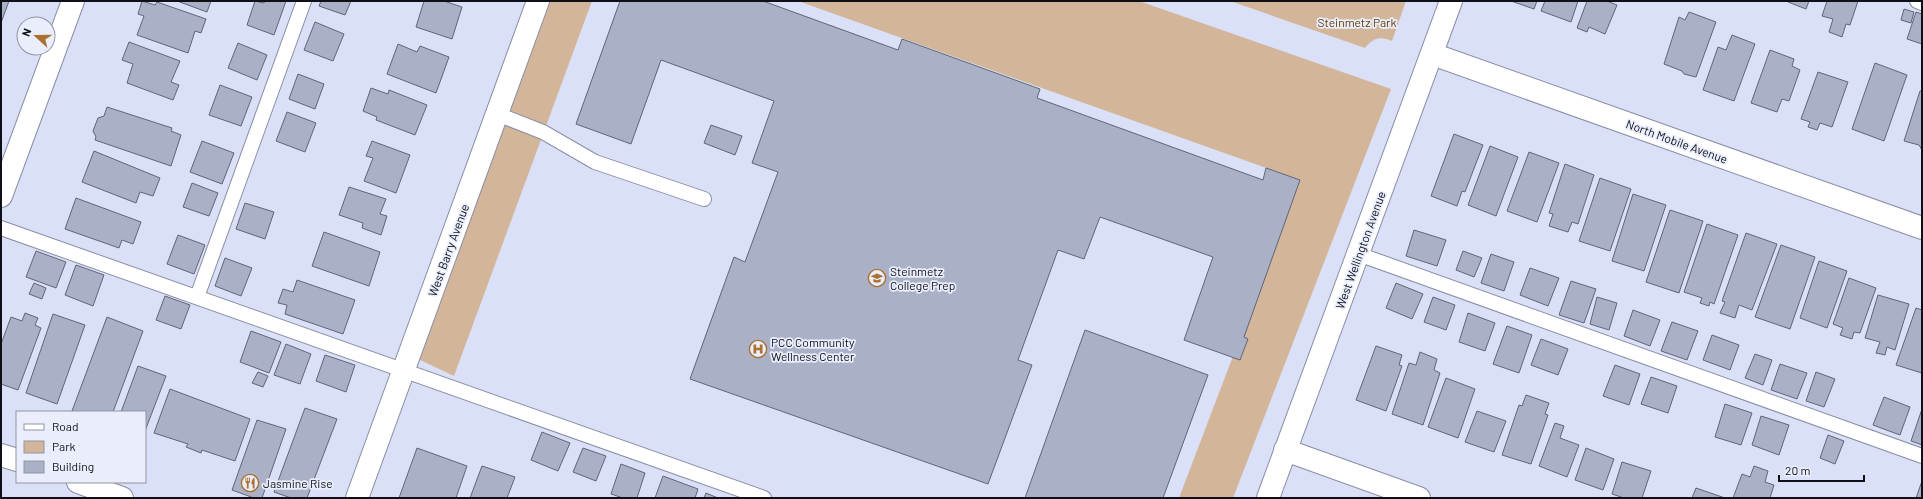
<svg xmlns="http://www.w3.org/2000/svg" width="1923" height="499" font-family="Barlow,sans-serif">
	<rect width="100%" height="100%" fill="#dae0f7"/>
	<!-- green -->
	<path fill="#d3b69a" d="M 548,1 L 592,1 L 454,376 L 418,359 Z
		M 798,1 L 1139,1 L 1391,89 L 1233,498 L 1179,498 L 1300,180 Z
		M 1230,1 L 1406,1 L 1392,41 C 1380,36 1373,38 1365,48 Z"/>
	<!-- building -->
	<path fill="#aab0c6" stroke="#606579" d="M 1,1 L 9,1 L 1,23 Z
		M 142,1 L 155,5 L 157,2 L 206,19 L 201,33 L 195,31 L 188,53 L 137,35 L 144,16 L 138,14 Z
		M 177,1 L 211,1 L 207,12 Z
		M 255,1 L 264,3 L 265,1 L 286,1 L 274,35 L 247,25 Z
		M 321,1 L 351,1 L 345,15 L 319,6 Z
		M 424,1 L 444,1 L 462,7 L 452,39 L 416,27 Z
		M 620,1 L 763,1 L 898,50 L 902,39 L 1040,89 L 1037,98 L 1263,180 L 1266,168 L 1300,180 L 1244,337 L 1248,339 L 1240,360 L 1184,340 L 1213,257 L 1100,217 L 1084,259 L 1058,250 L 1018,360 L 1032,365 L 988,484 L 690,379 L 734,257 L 745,262 L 778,172 L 752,163 L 774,101 L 661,60 L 631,144 L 576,124 Z
		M 1511,1 L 1537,1 L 1534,9 Z
		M 1545,1 L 1578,1 L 1571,22 L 1541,11 Z
		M 1587,1 L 1607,1 L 1617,5 L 1605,34 L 1589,27 L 1587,32 L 1577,28 Z
		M 1788,1 L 1809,1 L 1806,9 L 1788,2 Z
		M 1827,1 L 1858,1 L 1850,25 L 1846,24 L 1842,37 L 1829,32 L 1833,19 L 1822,16 Z
		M 1904,9 L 1914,12 L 1911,23 L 1901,20 Z
		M 1689,12 L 1716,22 L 1696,77 L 1684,74 L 1682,71 L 1664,64 L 1679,17 L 1685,20 Z
		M 1916,12 L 1922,14 L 1922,44 L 1907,39 Z
		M 315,22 L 344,34 L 333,61 L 304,50 Z
		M 1732,35 L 1755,44 L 1734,101 L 1703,90 L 1718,47 L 1726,50 Z
		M 129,42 L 180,61 L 171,82 L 179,85 L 173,100 L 127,83 L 133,64 L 122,60 Z
		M 238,43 L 267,55 L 257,80 L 228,68 Z
		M 398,44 L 417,52 L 420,46 L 449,57 L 436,93 L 387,74 Z
		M 1770,50 L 1794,59 L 1792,66 L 1800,70 L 1789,101 L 1782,99 L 1777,112 L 1751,103 Z
		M 1875,63 L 1907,75 L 1884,141 L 1852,129 Z
		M 1818,72 L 1848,82 L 1832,127 L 1820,123 L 1817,130 L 1808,127 L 1810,122 L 1801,119 Z
		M 298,74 L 324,84 L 315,109 L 289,99 Z
		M 220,85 L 252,97 L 241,126 L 209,115 Z
		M 371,88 L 388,94 L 389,90 L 427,105 L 415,135 L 376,120 L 377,117 L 363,111 Z
		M 1920,91 L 1922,91 L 1922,150 L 1919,145 L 1904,141 Z
		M 107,107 L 172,128 L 171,131 L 181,135 L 171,166 L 95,140 L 96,137 L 93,131 L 98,118 L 104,116 Z
		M 287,112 L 316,123 L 305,152 L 276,141 Z
		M 711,125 L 742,136 L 735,155 L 704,143 Z
		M 1454,134 L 1483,145 L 1465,192 L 1462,191 L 1457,206 L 1431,196 Z
		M 202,141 L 234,153 L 222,184 L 190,172 Z
		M 372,141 L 410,155 L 396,193 L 364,181 L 373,158 L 366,156 Z
		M 1490,146 L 1518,157 L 1496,216 L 1468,205 Z
		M 94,151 L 160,178 L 153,196 L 140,192 L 136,203 L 82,182 Z
		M 1529,152 L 1559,163 L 1537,222 L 1507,211 Z
		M 1565,164 L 1594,175 L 1578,224 L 1572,222 L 1568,232 L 1549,226 L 1553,214 L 1549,213 Z
		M 1600,178 L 1631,189 L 1610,251 L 1579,241 Z
		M 192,183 L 218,193 L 209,216 L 183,207 Z
		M 349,187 L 386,199 L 380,214 L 387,216 L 381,235 L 362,228 L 363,223 L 339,215 Z
		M 1633,194 L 1666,205 L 1644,271 L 1612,261 Z
		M 76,198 L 141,222 L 133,244 L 122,240 L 119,248 L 65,229 Z
		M 245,203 L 274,212 L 265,239 L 236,229 Z
		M 1670,210 L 1703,221 L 1679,293 L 1646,282 Z
		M 1707,224 L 1738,235 L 1714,304 L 1710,302 L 1709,306 L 1700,303 L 1702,298 L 1684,292 Z
		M 1414,230 L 1446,240 L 1437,266 L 1406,256 Z
		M 324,232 L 380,252 L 369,286 L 312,266 Z
		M 1746,233 L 1777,244 L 1752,310 L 1739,305 L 1735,318 L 1720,313 L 1725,302 L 1722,301 Z
		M 178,235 L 205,245 L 194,274 L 167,264 Z
		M 1781,245 L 1815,257 L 1790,329 L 1755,317 Z
		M 36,251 L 66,262 L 56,288 L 26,277 Z
		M 1463,251 L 1482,258 L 1474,277 L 1456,270 Z
		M 1491,254 L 1514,262 L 1504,291 L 1481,283 Z
		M 225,258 L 252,268 L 241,296 L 215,286 Z
		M 1819,261 L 1847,271 L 1827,328 L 1800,318 Z
		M 76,265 L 104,275 L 93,306 L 65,295 Z
		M 1530,268 L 1559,278 L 1548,306 L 1520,295 Z
		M 1849,278 L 1876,288 L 1860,333 L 1854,332 L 1852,339 L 1840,335 L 1843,328 L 1833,324 Z
		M 297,280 L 355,300 L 343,334 L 285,314 L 287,305 L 278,303 L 283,289 L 293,292 Z
		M 1571,281 L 1596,289 L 1584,323 L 1559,315 Z
		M 34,283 L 46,288 L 42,299 L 29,294 Z
		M 1396,283 L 1423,294 L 1412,319 L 1386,308 Z
		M 1878,295 L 1909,304 L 1895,350 L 1887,347 L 1885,355 L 1876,353 L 1880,342 L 1865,338 Z
		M 165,296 L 190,305 L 181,329 L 156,320 Z
		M 1433,297 L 1455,305 L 1446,330 L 1424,322 Z
		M 1597,297 L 1617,303 L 1609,330 L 1590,324 Z
		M 1916,308 L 1922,310 L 1922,373 L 1896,365 Z
		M 1633,310 L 1660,320 L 1650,346 L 1624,336 Z
		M 25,313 L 38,318 L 35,325 L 41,328 L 18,390 L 1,384 L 1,344 L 11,317 L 22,321 Z
		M 1468,313 L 1495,323 L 1485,351 L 1459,342 Z
		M 53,314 L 85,325 L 57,404 L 26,393 Z
		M 107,317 L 143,331 L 113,412 L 76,412 L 72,411 Z
		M 1672,322 L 1698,331 L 1687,360 L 1661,351 Z
		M 1507,326 L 1532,335 L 1519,373 L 1493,364 Z
		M 1085,330 L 1208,375 L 1163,498 L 1025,498 Z
		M 251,331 L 281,342 L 269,373 L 240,362 Z
		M 1712,335 L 1739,345 L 1730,370 L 1703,360 Z
		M 1541,339 L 1568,349 L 1558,375 L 1531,365 Z
		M 286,344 L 311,354 L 300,384 L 274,375 Z
		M 1376,346 L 1402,355 L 1399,365 L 1402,366 L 1386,411 L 1356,400 Z
		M 1420,352 L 1437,359 L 1434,370 L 1440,373 L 1423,425 L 1392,414 L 1409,363 L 1416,365 Z
		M 1755,354 L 1772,360 L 1763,385 L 1745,378 Z
		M 325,355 L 355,365 L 346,392 L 316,381 Z
		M 1780,364 L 1807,373 L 1797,399 L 1771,390 Z
		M 1615,365 L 1640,374 L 1629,405 L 1603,396 Z
		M 138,366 L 166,376 L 145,431 L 145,412 L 121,412 Z
		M 258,372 L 268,376 L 263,387 L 252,383 Z
		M 1816,372 L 1835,379 L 1824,407 L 1806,401 Z
		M 1651,377 L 1677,386 L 1668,413 L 1641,404 Z
		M 1446,378 L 1475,389 L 1458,438 L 1428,427 Z
		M 170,389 L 250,419 L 235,461 L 202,450 L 201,453 L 186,447 L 188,444 L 154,433 Z
		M 1526,395 L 1549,403 L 1545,414 L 1548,415 L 1531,464 L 1502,455 L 1519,405 L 1522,406 Z
		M 1884,397 L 1910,407 L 1900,435 L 1873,425 Z
		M 1725,404 L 1752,413 L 1741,445 L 1715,437 Z
		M 305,408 L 337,419 L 307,498 L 291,498 L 274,492 Z
		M 1922,409 L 1922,445 L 1911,441 Z
		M 1477,411 L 1506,421 L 1494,452 L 1465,442 Z
		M 1761,416 L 1789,425 L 1779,455 L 1752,445 Z
		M 257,420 L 286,429 L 262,498 L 254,498 L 232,490 Z
		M 1555,423 L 1564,426 L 1560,438 L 1579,445 L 1567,477 L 1539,466 Z
		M 542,432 L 570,443 L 558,471 L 531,460 Z
		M 1828,435 L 1844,441 L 1835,464 L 1820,458 Z
		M 417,448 L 467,466 L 456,498 L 399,498 Z
		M 583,448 L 606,456 L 596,481 L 573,472 Z
		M 1586,448 L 1614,459 L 1603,490 L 1575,480 Z
		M 1622,462 L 1651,471 L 1642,498 L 1624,498 L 1612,494 Z
		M 621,464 L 645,473 L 637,498 L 623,498 L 611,494 Z
		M 482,466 L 515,477 L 507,498 L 470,498 Z
		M 1754,466 L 1768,471 L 1765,482 L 1774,485 L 1770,498 L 1733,498 L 1742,474 L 1750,477 Z
		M 663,476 L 698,489 L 695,498 L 655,498 Z
		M 1922,481 L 1922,498 L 1916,498 Z
		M 1696,488 L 1725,498 L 1692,498 Z
		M 706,493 L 718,498 L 704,498 Z"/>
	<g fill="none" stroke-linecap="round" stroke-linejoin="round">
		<defs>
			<path id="service" d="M 1917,1 L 1922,3
				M 497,114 L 543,132 L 595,162 L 704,199
				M 1,228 L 764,498
				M 1358,254 L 1922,456
				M 197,297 L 304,1"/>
			<path id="minor" d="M 1432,54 L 1922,228
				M 1,196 L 73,1
				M 1285,450 L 1419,498
				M 357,498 L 538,1
				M 1268,498 L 1451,1"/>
			<path id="tertiary" d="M 1,455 L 17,460
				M 78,482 L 122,498"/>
		</defs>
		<!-- service casing -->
		<use href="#service" stroke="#898ea3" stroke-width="16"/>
		<!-- minor casing -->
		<use href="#minor" stroke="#898ea3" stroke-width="24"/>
		<!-- tertiary casing -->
		<use href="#tertiary" stroke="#898ea3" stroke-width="24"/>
		<!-- service -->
		<use href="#service" stroke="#fff" stroke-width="14"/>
		<!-- minor -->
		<use href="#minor" stroke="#fff" stroke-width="22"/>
		<!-- tertiary -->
		<use href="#tertiary" stroke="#fff" stroke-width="22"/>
	</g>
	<!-- icons -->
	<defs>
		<symbol id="school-ring" viewBox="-11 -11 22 22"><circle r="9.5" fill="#eaeefc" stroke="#ab7131" stroke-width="1.5"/><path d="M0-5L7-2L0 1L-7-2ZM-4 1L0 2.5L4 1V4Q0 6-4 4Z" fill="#ab7131"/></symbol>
		<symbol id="hospital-ring" viewBox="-11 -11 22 22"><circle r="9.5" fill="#eaeefc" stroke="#ab7131" stroke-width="1.5"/><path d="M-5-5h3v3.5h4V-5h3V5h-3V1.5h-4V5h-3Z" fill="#ab7131"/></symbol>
		<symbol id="restaurant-ring" viewBox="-11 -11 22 22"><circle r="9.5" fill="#eaeefc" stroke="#ab7131" stroke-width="1.5"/><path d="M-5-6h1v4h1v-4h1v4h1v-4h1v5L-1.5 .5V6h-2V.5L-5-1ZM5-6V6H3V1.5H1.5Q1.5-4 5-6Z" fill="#ab7131"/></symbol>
	</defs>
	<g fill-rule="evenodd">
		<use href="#school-ring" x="867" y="268" width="20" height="20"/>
		<use href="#hospital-ring" x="748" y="339" width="20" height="20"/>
		<use href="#restaurant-ring" x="240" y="473" width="20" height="20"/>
	</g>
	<g text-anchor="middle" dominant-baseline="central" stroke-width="3.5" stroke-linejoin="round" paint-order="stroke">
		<!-- park labels -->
		<g font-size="12" fill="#613802" stroke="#eaeefc">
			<text x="1357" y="22">Steinmetz Park</text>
		</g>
		<!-- street labels -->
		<g font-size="12" fill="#0e1018" stroke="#eaeefc">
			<text transform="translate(1677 141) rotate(20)">North Mobile Avenue</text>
			<text transform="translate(448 250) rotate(-70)">West Barry Avenue</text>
			<text transform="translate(1360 250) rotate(-70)">West Wellington Avenue</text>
		</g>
		<!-- poi labels -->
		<g font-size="12" fill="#0e1018" stroke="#eaeefc" text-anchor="start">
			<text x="890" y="271">Steinmetz<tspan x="890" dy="14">College Prep</tspan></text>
			<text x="771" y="342">PCC Community<tspan x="771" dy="14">Wellness Center</tspan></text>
			<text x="263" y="483">Jasmine Rise</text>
		</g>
	</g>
	<!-- border -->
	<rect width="1923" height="499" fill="none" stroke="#0e1018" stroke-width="4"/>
	<!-- legend -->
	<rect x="16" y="411" width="130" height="72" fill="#eaeefc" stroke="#9295a1"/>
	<rect x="24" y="424" width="20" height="6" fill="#ffffff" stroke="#9295a1"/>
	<text x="52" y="431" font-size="12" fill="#0e1018">Road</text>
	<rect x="24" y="441" width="20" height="12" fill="#d3b69a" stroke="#9295a1"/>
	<text x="52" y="451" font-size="12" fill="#0e1018">Park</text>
	<rect x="24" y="461" width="20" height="12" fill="#aab0c6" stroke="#9295a1"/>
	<text x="52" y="471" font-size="12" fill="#0e1018">Building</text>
	<!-- north arrow -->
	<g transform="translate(36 36) rotate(291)"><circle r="19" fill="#eaeefc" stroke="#9295a1"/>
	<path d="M0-3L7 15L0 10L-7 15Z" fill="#ab7131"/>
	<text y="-6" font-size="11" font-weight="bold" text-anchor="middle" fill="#0e1018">N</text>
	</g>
	<!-- scale -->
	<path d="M1779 475v6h85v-6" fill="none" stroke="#0e1018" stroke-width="2"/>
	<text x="1785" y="475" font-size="12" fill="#0e1018" stroke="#eaeefc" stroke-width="3" paint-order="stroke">20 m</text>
</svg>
